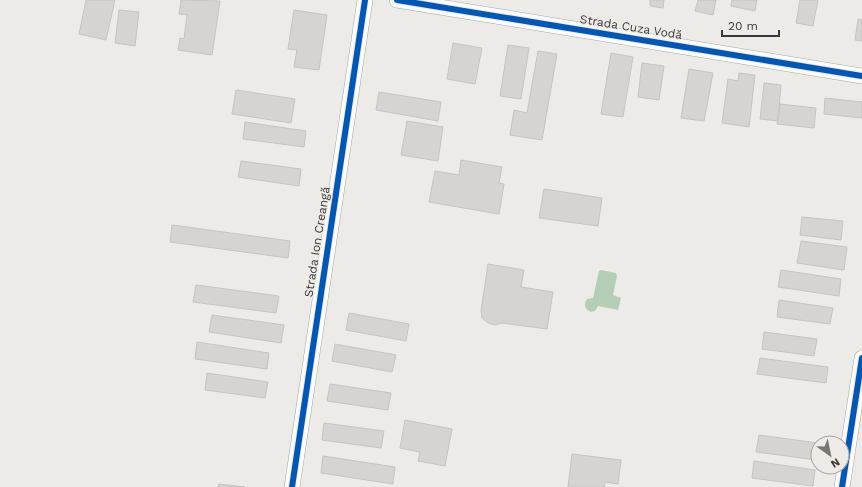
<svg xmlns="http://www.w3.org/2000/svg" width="862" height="487" font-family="'Work Sans',sans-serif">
	<rect width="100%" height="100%" fill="#edebe8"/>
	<!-- water -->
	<path fill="#b4ceb6" d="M 601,270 L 616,273 L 617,276 L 613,295 L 621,298 L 618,310 L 598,306 L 595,311 L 591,312 C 585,310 583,305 587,299 L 593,298 L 599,271 Z"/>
	<!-- building -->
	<path fill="#d5d4d3" stroke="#c5c4c3" d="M 86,0 L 115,0 L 106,40 L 79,34 Z
		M 181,0 L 220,1 L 212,55 L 178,50 L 180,38 L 184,39 L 187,15 L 179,14 Z
		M 650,0 L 664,0 L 663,8 L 650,6 Z
		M 698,0 L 716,0 L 713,15 L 695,11 Z
		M 732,0 L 757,0 L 755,11 L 731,6 Z
		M 800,0 L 818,0 L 813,26 L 796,23 Z
		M 119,10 L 139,12 L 135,46 L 115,43 Z
		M 294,10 L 327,15 L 319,70 L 294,67 L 297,50 L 288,49 Z
		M 858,19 L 862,20 L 862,41 L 855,40 Z
		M 453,43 L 482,48 L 475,84 L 447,79 Z
		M 508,45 L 529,48 L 521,99 L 500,96 Z
		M 538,51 L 557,54 L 542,140 L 510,135 L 514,110 L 527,113 Z
		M 611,53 L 633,57 L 623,117 L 601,114 Z
		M 642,63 L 664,66 L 659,100 L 638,97 Z
		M 689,69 L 713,73 L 704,121 L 681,118 Z
		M 739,73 L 755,75 L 749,127 L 722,123 L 728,79 L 738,81 Z
		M 764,83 L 781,85 L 778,121 L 760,119 Z
		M 236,90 L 295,99 L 291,123 L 232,114 Z
		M 379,92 L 441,102 L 438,121 L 376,110 Z
		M 825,98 L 862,102 L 862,118 L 824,114 Z
		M 780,104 L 816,108 L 814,128 L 777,124 Z
		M 407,121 L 443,127 L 438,161 L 401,155 Z
		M 245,122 L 306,131 L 304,147 L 243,139 Z
		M 461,160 L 502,167 L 499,183 L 504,184 L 499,214 L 429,202 L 435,171 L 459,175 Z
		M 241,161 L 301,169 L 299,186 L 238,177 Z
		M 544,189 L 602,198 L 598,226 L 539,218 Z
		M 802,217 L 843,221 L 841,240 L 800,235 Z
		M 172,225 L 290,241 L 288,258 L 170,242 Z
		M 801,241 L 847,247 L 844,270 L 797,263 Z
		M 488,264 L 524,270 L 521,287 L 553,292 L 547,329 L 502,323 L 495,325 L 488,323 L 482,318 L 481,311 Z
		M 781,270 L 841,279 L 839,296 L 778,287 Z
		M 196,285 L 279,296 L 276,313 L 193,302 Z
		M 779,300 L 833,308 L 830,324 L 777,317 Z
		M 349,313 L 409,324 L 406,341 L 346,330 Z
		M 212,315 L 284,325 L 281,343 L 209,332 Z
		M 764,332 L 817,339 L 814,356 L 762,349 Z
		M 197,342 L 269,353 L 267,369 L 195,359 Z
		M 335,344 L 396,355 L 392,372 L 332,361 Z
		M 760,358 L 828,367 L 826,383 L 757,374 Z
		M 207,373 L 268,382 L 265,398 L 205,390 Z
		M 330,384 L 391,393 L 388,410 L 327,401 Z
		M 405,420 L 452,429 L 445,466 L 418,461 L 420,452 L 400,448 Z
		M 324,423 L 384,431 L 381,448 L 322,440 Z
		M 759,435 L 818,443 L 817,460 L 756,452 Z
		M 572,454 L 621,460 L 618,484 L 605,482 L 604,487 L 568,487 Z
		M 323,456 L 395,467 L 393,484 L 321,473 Z
		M 754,461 L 815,470 L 813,486 L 752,478 Z
		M 219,484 L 245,487 L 218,487 Z"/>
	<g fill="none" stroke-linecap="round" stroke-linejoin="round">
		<defs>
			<path id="street" d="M 397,0 L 862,76
				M 292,487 L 365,0
				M 842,487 L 862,358"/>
		</defs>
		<!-- street casing -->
		<use href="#street" stroke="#a8a6a4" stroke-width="16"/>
		<!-- street -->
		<use href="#street" stroke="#fcfcfc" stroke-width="15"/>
		<defs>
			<path id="cycleway" d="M 397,0 L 862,76
				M 292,487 L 365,0
				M 842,487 L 862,358"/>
		</defs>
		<!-- cycleway casing -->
		<use href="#cycleway" stroke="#eeebe7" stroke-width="8"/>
		<!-- cycleway -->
		<use href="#cycleway" stroke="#0057b8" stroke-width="6"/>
	</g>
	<g text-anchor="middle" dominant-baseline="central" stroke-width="3" stroke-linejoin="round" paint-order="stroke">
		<!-- street labels -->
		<g font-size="12" fill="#3a3937" stroke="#eeebe7">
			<text transform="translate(631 27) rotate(9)">Strada Cuza Vodă</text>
			<text transform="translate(317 242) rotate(-81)">Strada Ion Creangă</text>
		</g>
	</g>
	<!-- north arrow -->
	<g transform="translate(830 455) rotate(147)"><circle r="19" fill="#eeebe7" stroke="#a6a4a1"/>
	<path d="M0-3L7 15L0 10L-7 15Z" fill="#797775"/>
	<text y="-6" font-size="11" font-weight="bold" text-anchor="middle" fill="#3a3937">N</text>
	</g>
	<!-- scale -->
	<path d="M722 30v6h57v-6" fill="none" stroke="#3a3937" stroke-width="2"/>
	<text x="728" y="30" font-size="12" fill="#3a3937" stroke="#eeebe7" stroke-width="3" paint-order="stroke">20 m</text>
</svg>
